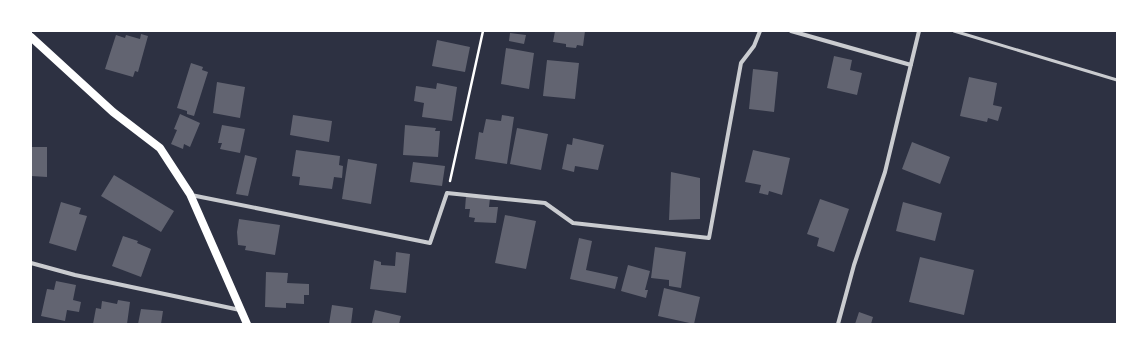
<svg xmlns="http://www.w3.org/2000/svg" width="1148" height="355" font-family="'Noto Sans',sans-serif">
	<rect width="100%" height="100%" fill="#2d3142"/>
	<!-- building -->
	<path fill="#626471" d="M 555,31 L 585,31 L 583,46 L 577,45 L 576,48 L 566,47 L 566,44 L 553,42 Z
		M 510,33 L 526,35 L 524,44 L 509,41 Z
		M 141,34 L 148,36 L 138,72 L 135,71 L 133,77 L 105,69 L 116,35 L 125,38 L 126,35 L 140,39 Z
		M 437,40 L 470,47 L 465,72 L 432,66 Z
		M 506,48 L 534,53 L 529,89 L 501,84 Z
		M 834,56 L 852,60 L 850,70 L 862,73 L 857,95 L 827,88 Z
		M 547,60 L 579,63 L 575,99 L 543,96 Z
		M 191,63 L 203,67 L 202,70 L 208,72 L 194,116 L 187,114 L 187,111 L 177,108 Z
		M 753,69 L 778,72 L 774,112 L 749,109 Z
		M 969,77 L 997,83 L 993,105 L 1002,107 L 998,121 L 988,118 L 987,122 L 960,116 Z
		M 217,82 L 245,87 L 240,118 L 213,113 Z
		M 437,83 L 457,87 L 452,121 L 422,117 L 424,103 L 414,101 L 416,86 L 436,89 Z
		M 180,114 L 200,123 L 190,147 L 184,144 L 183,149 L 171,144 L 177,130 L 174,129 Z
		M 293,115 L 332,121 L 329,142 L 290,135 Z
		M 502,115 L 514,117 L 507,164 L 475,159 L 479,132 L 483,133 L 486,119 L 501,121 Z
		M 222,125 L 245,129 L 240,153 L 220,149 L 222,143 L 218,143 Z
		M 405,125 L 436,128 L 435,131 L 440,131 L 438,157 L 403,155 Z
		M 517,128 L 548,134 L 541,170 L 510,164 Z
		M 573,138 L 604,145 L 598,170 L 575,166 L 574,172 L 562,169 L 567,144 L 572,145 Z
		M 912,142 L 950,157 L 940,184 L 902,169 Z
		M 31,147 L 47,147 L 47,177 L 31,176 Z
		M 296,150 L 340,156 L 339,165 L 343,166 L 342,178 L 334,177 L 332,189 L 299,185 L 300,177 L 292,176 Z
		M 753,150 L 790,158 L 782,195 L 769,191 L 768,195 L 759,193 L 761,185 L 745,182 Z
		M 245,155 L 257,158 L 248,196 L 236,194 Z
		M 348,159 L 377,164 L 371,204 L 342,199 Z
		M 413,162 L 445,166 L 442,186 L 410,182 Z
		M 671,172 L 700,178 L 700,219 L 669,220 Z
		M 114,175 L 174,211 L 161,232 L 101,196 Z
		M 466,196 L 490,198 L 489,207 L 498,207 L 496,223 L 474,222 L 475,218 L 469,217 L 470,209 L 465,209 Z
		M 820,199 L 849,209 L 834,252 L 817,246 L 819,238 L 807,234 Z
		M 61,202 L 81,208 L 79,214 L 87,216 L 76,251 L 49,243 Z
		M 903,202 L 942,213 L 935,241 L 896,231 Z
		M 505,215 L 536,221 L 526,269 L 495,263 Z
		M 239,219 L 280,225 L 275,255 L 245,250 L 246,246 L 238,245 L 237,232 Z
		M 123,236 L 138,241 L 137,243 L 151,249 L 141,277 L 112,266 Z
		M 579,238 L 592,241 L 586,270 L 618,277 L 615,289 L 570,279 Z
		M 655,247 L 686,252 L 681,288 L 669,286 L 669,280 L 651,278 Z
		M 396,252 L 410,254 L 406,293 L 370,289 L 374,260 L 381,262 L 381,265 L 395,266 Z
		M 920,257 L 974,270 L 964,315 L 909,302 Z
		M 628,265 L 650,271 L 645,290 L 648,290 L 646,298 L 621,291 Z
		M 266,272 L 288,273 L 287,283 L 309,284 L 309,295 L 304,295 L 304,304 L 286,303 L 286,308 L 265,307 Z
		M 56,281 L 76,285 L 73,300 L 81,302 L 79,312 L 67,310 L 65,321 L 41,316 L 47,289 L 54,290 Z
		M 664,288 L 700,297 L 694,324 L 658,316 Z
		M 118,300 L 130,302 L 127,324 L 93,324 L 96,308 L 101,309 L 102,301 L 117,304 Z
		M 332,305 L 353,308 L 351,324 L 329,324 Z
		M 141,309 L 163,311 L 161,324 L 138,324 Z
		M 375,310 L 401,316 L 399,324 L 372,323 Z
		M 859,312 L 873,317 L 871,324 L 855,324 Z"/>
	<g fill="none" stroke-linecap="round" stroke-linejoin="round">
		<!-- path -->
		<path stroke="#fff" stroke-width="2.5" d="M 450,181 L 483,31"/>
		<!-- service -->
		<path stroke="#caccd0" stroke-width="3" d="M 954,31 L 1117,80"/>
		<!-- minor -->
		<path stroke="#caccd0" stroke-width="4" d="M 791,31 L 911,65
			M 191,195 L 430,243 L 447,193 L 545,203 L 573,223 L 709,238 L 741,63 L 754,46 L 760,31
			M 31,263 L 75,275 L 240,310
			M 838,324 L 854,265 L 885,172 L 919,31"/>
		<!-- secondary -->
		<path stroke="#fff" stroke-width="8" d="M 31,37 L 113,112 L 160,148 L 190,194 L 247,324"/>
	</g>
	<!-- border -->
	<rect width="1148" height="355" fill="none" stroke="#ffffff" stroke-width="64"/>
</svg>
